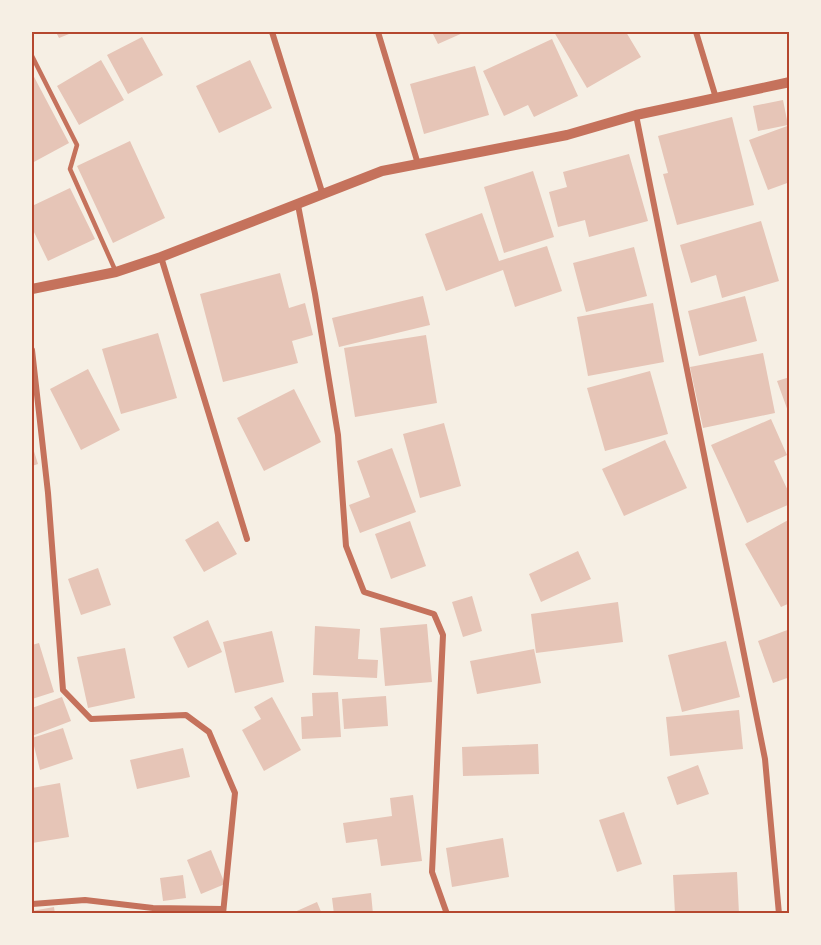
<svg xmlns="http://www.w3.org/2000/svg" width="821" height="945" font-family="'Noto Sans',sans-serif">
	<rect width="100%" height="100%" fill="#f6efe4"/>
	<!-- building -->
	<path fill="#e6c5b7" d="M 56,32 L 74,32 L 59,38 Z
		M 432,32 L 465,32 L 438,44 Z
		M 554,32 L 626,32 L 641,57 L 587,88 Z
		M 142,37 L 163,75 L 128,94 L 107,55 Z
		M 552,39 L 578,96 L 534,117 L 528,105 L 504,116 L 483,71 Z
		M 101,60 L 124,100 L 79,125 L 57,86 Z
		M 250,60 L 272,108 L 219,133 L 196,86 Z
		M 475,66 L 489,115 L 424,134 L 410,84 Z
		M 32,73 L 69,143 L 32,163 Z
		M 783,100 L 788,125 L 758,131 L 753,106 Z
		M 732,117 L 754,205 L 677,225 L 663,174 L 668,173 L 658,136 Z
		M 790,125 L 790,182 L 768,190 L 749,140 Z
		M 130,141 L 165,218 L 113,243 L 77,166 Z
		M 629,154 L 648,221 L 589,237 L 585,220 L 558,227 L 549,192 L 567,187 L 563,172 Z
		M 533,171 L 554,237 L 504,253 L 484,187 Z
		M 70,188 L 95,239 L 48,261 L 32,228 L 32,206 Z
		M 482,213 L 499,261 L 547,246 L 562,291 L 515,307 L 503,270 L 446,291 L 425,234 Z
		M 761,221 L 779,281 L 722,298 L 716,275 L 691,283 L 680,245 Z
		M 634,247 L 647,296 L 586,312 L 573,263 Z
		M 280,273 L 289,308 L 305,303 L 313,335 L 292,341 L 298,363 L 223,382 L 200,294 Z
		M 423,296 L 430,325 L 339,347 L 332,318 Z
		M 745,296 L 757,341 L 699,356 L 688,311 Z
		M 653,303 L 664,362 L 588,376 L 577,317 Z
		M 158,333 L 177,398 L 121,414 L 102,349 Z
		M 426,335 L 437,403 L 355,417 L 344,348 Z
		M 763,353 L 775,413 L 703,428 L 690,367 Z
		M 88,369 L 120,430 L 81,450 L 50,389 Z
		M 650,371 L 668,434 L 605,451 L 587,388 Z
		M 790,377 L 790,414 L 789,414 L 777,381 Z
		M 294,389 L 321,442 L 264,471 L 237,418 Z
		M 771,419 L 787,455 L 774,461 L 790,495 L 790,504 L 747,523 L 711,445 Z
		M 444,423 L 461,486 L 420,498 L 403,434 Z
		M 665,440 L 687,488 L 624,516 L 602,469 Z
		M 32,445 L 38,464 L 32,466 Z
		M 392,448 L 416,512 L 360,533 L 349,505 L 370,497 L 357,461 Z
		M 790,519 L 790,603 L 781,607 L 745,544 Z
		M 218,521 L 237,554 L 204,572 L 185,540 Z
		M 410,521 L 426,566 L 391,579 L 375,534 Z
		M 578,551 L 591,579 L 541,602 L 529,574 Z
		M 98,568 L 111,605 L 81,615 L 68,579 Z
		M 472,596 L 482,631 L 463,637 L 452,602 Z
		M 618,602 L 623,642 L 536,653 L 531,614 Z
		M 208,620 L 222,652 L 188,668 L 173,637 Z
		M 427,624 L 432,682 L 385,686 L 380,628 Z
		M 315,626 L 360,629 L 358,659 L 378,660 L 377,678 L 313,675 Z
		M 790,629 L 790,677 L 773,683 L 758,641 Z
		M 272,631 L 284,682 L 235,693 L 223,642 Z
		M 726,641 L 740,697 L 682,712 L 668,655 Z
		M 39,643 L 54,692 L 32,699 L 32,645 Z
		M 125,648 L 135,698 L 88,708 L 77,657 Z
		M 534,649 L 541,683 L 477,694 L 470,661 Z
		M 338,692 L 341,737 L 302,739 L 301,717 L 313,716 L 312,693 Z
		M 386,696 L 388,726 L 344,729 L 342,699 Z
		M 62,697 L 71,721 L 32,736 L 32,708 Z
		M 272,697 L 301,750 L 264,771 L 242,730 L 261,719 L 254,707 Z
		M 739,710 L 743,749 L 670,756 L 666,717 Z
		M 63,728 L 73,759 L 40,770 L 32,738 Z
		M 538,744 L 539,774 L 463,776 L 462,747 Z
		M 183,748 L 190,777 L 137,789 L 130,760 Z
		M 698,765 L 709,794 L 677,805 L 667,777 Z
		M 60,783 L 69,837 L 32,843 L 32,788 Z
		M 413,795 L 422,861 L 381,866 L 377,839 L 346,843 L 343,823 L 392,816 L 390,798 Z
		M 624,812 L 642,864 L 617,872 L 599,820 Z
		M 503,838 L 509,877 L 452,887 L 446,848 Z
		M 211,850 L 225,884 L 201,894 L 187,860 Z
		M 737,872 L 739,914 L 675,914 L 673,875 Z
		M 183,875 L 186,898 L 163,901 L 160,878 Z
		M 371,893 L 373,914 L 334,914 L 332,898 Z
		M 317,902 L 322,914 L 290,914 Z
		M 54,907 L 55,914 L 32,914 L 32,911 Z"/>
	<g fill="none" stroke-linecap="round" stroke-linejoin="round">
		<!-- service -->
		<path stroke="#c5725c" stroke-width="4.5" d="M 32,56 L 77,145 L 70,169 L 116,272"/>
		<!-- minor -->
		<path stroke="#c5725c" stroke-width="6" d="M 272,32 L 322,192
			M 378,32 L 418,164
			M 696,32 L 716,98
			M 636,115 L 765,759 L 779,914
			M 298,205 L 315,294 L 338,435 L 346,546 L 364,592 L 434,614 L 443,635 L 432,872 L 447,914
			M 161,257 L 247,539
			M 32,350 L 48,493 L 63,690 L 91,719 L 186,715 L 209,732 L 235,793 L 223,914
			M 32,904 L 85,900 L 153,908 L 223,909"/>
		<!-- tertiary -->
		<path stroke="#c5725c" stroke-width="10" d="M 32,289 L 116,272 L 161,257 L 382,171 L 567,135 L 636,115 L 790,82"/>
	</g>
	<!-- border -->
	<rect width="821" height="945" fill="none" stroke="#f6efe4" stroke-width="66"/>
	<rect x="33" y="33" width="755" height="879" fill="none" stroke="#b5482f" stroke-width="2"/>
</svg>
